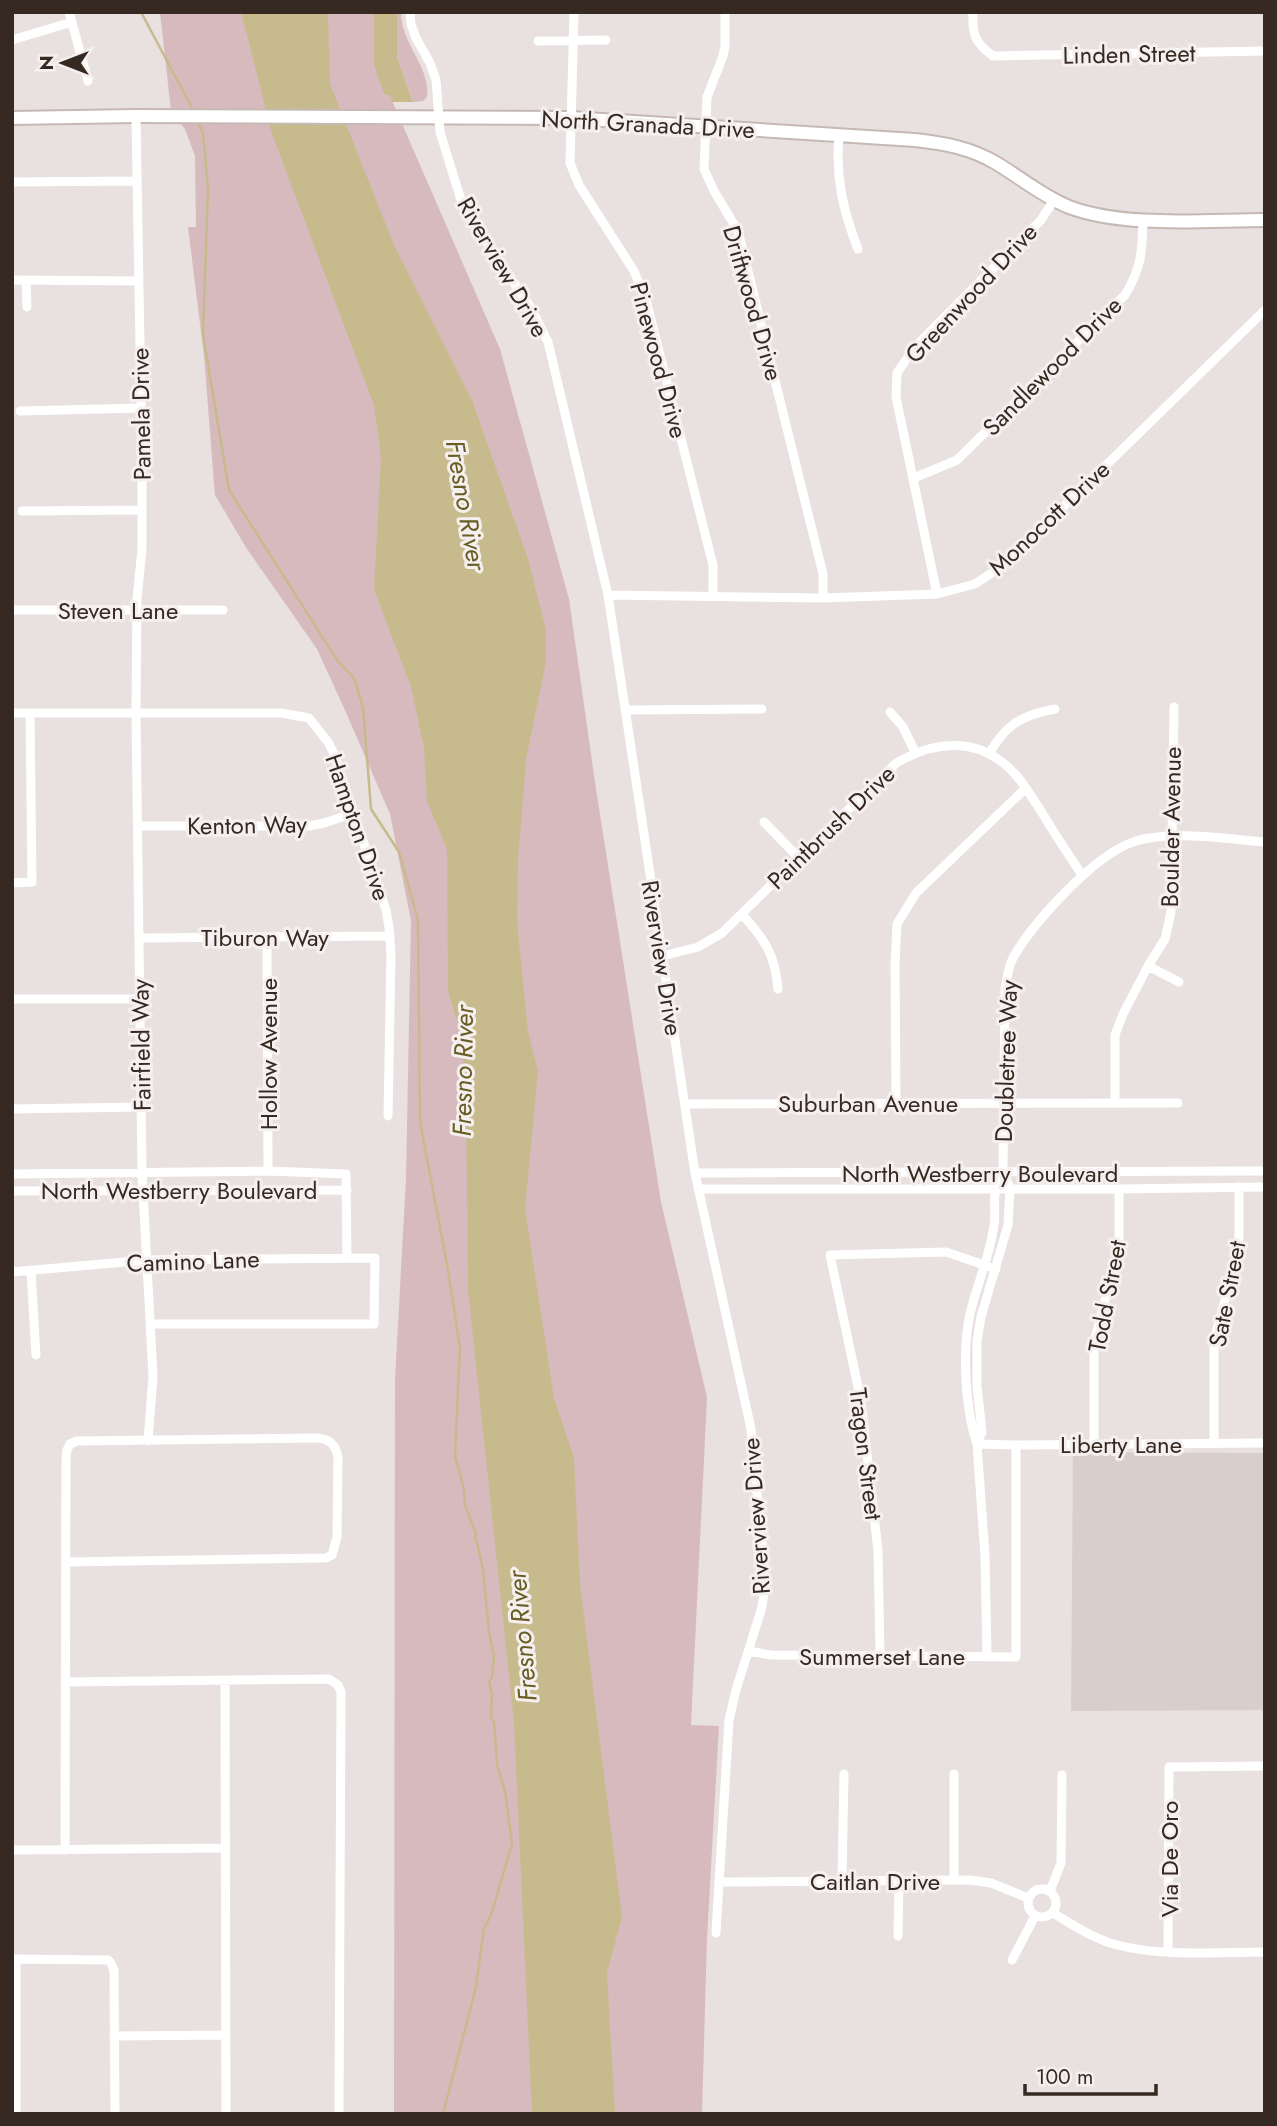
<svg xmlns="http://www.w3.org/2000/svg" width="1277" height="2126" font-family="Jost,sans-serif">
	<rect width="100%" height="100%" fill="#e8e1df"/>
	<!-- built -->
	<path fill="#d8cfcd" d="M 1073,1452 L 1265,1453 L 1265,1710 L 1071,1711 Z"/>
	<!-- green -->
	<path fill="#d7babd" d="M 160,12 L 374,12 L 374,65 L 390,96 L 500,349 L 569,599 L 596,789 L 661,1202 L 707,1397 L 691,1725 L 719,1726 L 707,1938 L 702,2114 L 394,2114 L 395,1379 L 406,1179 L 411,921 L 390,814 L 344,708 L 317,649 L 247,549 L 215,495 L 204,356 L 188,227 L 196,227 L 195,156 L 185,129 L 171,111 Z
		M 397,12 L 401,12 C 401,44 431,67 427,97 L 423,101 L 413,102 L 397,57 Z"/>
	<!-- water -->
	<path fill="#c7bb8d" d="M 241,12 L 328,12 L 330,84 L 394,245 L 472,400 L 528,559 L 546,630 L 546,662 L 526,759 L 518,860 L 517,922 L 528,1032 L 538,1072 L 525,1209 L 554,1398 L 574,1458 L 580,1584 L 622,1917 L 607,1973 L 615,2114 L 532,2114 L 514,1723 L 468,1290 L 466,1089 L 460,1032 L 448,991 L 447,849 L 427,801 L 424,748 L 411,687 L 374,589 L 381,457 L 374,405 L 272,134 Z
		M 374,12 L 397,12 L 397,57 L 413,102 L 392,102 L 390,96 L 384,94 L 374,65 Z"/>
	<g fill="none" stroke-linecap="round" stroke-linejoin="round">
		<!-- stream -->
		<path stroke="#c7bb8d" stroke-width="2.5" d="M 141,12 L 192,108
			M 198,123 L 203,133 L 208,189 L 203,335 L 229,490 L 337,660 L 354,678 L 363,707 L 371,809 L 399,852 L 418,920 L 420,1122 L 448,1270 L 460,1348 L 455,1456 L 464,1489 L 465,1505 L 476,1534 L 475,1540 L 477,1542 L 483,1570 L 489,1632 L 494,1657 L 492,1678 L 489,1681 L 492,1694 L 491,1718 L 494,1721 L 497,1765 L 505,1791 L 512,1844 L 492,1912 L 484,1929 L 476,1987 L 443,2114"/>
		<defs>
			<path id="secondary" d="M 12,118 L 136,116 L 571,118 L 915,140 C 943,143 971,148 996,163 C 1021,178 1042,196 1069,207 C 1125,228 1205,220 1265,220"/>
		</defs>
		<!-- secondary casing -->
		<use href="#secondary" stroke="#c6b9b4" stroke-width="16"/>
		<!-- street -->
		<path stroke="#fff" stroke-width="9" d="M 69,12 L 88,81
			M 410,12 L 411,24 L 416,38 L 430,63 L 436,80 L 440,132 L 461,200 L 471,219 L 531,308 L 548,342 L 608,595 L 695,1173 L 751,1429 L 764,1565 L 764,1592 L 762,1607 L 736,1690 L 729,1720 L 716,1933
			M 574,12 L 570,163 L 579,185 L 634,271 L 646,300 L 713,565 L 713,596
			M 725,12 L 725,46 L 723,56 L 707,97 L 704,169 L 714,191 L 738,231 L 823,574 L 823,598
			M 973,12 C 972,35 975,43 993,56 L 1265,51
			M 12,40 L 72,22
			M 538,41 L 606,40
			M 136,116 L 142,461 L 142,549 L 137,599 L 136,713 L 142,1173 L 153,1376 L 148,1441
			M 839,135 C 835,176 843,211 858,249
			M 12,182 L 137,181
			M 12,280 L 139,281
			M 26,280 L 27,307
			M 20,411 L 141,408
			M 914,478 L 957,460 L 1125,295 C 1142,267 1142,252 1143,220
			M 22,511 L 142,510
			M 937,594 L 896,397 L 897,373 L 914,348 L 1041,220 L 1054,200
			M 608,595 L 823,598 L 937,594 L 975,584 L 1005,564 L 1265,310
			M 12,610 L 223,610
			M 626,710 L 762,709
			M 890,712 L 903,727 L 915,752
			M 12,713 L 281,713 L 309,718 L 328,742 L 334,754 L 386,910 L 389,927 L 391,953 L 388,1116
			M 989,754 C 1006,724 1022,715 1055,709
			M 764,822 L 799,858
			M 138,826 L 309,826 L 324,823 L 354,813
			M 12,883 L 32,882 L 30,713
			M 742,914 C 765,940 775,954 778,989
			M 267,937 L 268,1171
			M 140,938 L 390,936
			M 662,956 L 698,947 L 722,933 L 895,764 C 934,740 979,736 1013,772 C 1024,783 1032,798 1041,811 C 1054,833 1068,854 1082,875
			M 1148,966 L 1179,982
			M 12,999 L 140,999
			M 896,1102 L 895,965 L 897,924 L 916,893 L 1026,788
			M 1115,1103 L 1115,1035 L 1123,1014 L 1148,966 L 1165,939 L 1171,912 L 1174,707
			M 685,1104 L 1178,1103
			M 12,1109 L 141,1107
			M 695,1173 L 1265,1171
			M 12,1174 L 268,1171 L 346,1174 L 347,1258
			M 698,1189 L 1119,1189 L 1265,1187
			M 12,1191 L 347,1190
			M 31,1271 L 36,1355
			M 12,1272 L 147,1260 L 375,1258 L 374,1324 L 150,1324
			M 977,1443 L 982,1432 L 977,1386 L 977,1341 L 981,1317 L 1008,1225 L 1010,1188 L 1003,1172
			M 1214,1443 L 1214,1340 L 1237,1256 L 1239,1235 L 1239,1187
			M 977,1444 L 1016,1445 L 1265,1443
			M 1094,1444 L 1094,1343 L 1119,1245 L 1119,1189
			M 749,1651 L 770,1655 L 1016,1657 L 1016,1445
			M 880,1656 L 878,1551 L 861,1401 L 830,1255 L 946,1252 L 996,1269
			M 987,1656 L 985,1556 L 977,1444 C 965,1409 962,1350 970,1314 C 977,1284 990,1256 994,1225 C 996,1213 993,1199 996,1187 C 998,1182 1001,1177 1003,1172 L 1005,989 C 1007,979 1008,967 1013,958 C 1033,922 1096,853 1136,841 C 1171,830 1228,839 1265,842
			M 225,1681 L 226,2114
			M 65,1682 L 329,1679 L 338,1685 L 341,1692 L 339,2114
			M 12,1850 L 225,1848
			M 65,1850 L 66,1459 L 67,1450 L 70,1444 L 77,1441 L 317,1438 C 330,1439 335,1444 338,1457 L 337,1537 L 332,1555 L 326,1558 L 66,1562
			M 954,1880 L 954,1774
			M 842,1881 L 844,1774
			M 719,1882 L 970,1880 L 991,1883 L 1028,1898
			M1028 1903a14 14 0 1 1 28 0a14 14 0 1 1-28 0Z
			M 1050,1891 L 1061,1863 L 1062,1775
			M 1053,1913 C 1073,1925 1094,1939 1117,1945 C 1164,1957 1216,1952 1265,1952
			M 898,1936 L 899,1881
			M 1168,1952 L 1169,1767 L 1265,1766
			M 12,1959 L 108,1960 L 111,1963 L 114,1970 L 115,2114
			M 1012,1960 L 1035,1916
			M 114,2036 L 226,2035
			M 16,2114 L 16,1959"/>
		<!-- secondary -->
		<use href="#secondary" stroke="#fff" stroke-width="12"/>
	</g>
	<g text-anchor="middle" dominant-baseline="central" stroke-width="6" stroke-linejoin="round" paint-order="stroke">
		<!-- street labels -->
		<g font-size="24" fill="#362922" stroke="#f5f0ef">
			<text transform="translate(1129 54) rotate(-1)">Linden Street</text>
			<text transform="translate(648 124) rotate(3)">North Granada Drive</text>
			<text transform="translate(503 267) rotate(60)">Riverview Drive</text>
			<text transform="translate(971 293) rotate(-47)">Greenwood Drive</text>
			<text transform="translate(753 303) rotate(74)">Driftwood Drive</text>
			<text transform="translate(659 360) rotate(75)">Pinewood Drive</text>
			<text transform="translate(1052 366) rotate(-45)">Sandlewood Drive</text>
			<text transform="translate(141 414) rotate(-91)">Pamela Drive</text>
			<text transform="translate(1049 518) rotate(-43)">Monocott Drive</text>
			<text x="118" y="610">Steven Lane</text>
			<text transform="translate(247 825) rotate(-1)">Kenton Way</text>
			<text transform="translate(358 827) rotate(71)">Hampton Drive</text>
			<text transform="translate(831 827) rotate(-44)">Paintbrush Drive</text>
			<text transform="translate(1171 827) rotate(-89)">Boulder Avenue</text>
			<text x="265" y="937">Tiburon Way</text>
			<text transform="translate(662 958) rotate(81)">Riverview Drive</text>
			<text transform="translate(141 1045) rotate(-91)">Fairfield Way</text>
			<text transform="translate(268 1054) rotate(-90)">Hollow Avenue</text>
			<text transform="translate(1006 1061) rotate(-88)">Doubletree Way</text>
			<text x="868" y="1103">Suburban Avenue</text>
			<text x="980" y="1173">North Westberry Boulevard</text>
			<text x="179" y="1190">North Westberry Boulevard</text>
			<text transform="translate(193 1261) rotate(-2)">Camino Lane</text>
			<text transform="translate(1227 1294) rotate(-79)">Sate Street</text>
			<text transform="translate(1107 1296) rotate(-79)">Todd Street</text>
			<text x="1121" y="1444">Liberty Lane</text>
			<text transform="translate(866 1454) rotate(83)">Tragon Street</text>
			<text transform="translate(756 1516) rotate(-94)">Riverview Drive</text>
			<text x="882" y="1656">Summerset Lane</text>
			<text transform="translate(1169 1859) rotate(-90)">Via De Oro</text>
			<text x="875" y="1881">Caitlan Drive</text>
		</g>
		<!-- water labels -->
		<g font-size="26" font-style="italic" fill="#6a5d24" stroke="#f5f0ef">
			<text transform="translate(466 505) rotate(80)">Fresno River</text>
			<text transform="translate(463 1071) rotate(-89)">Fresno River</text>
			<text transform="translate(522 1636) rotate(-95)">Fresno River</text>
		</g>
	</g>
	<!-- border -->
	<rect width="1277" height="2126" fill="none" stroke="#362922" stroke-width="28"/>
	<!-- north arrow -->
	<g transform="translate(63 63) rotate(270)" stroke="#f5f0ef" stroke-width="5" paint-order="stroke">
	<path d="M0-5L12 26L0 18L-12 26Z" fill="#362922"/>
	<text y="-10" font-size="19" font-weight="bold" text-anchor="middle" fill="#362922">N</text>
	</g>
	<!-- scale -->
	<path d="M1025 2084v10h131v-10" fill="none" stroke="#362922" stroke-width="3.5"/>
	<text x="1036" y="2084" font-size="21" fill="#362922" stroke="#f5f0ef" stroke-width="5" paint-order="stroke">100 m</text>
</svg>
